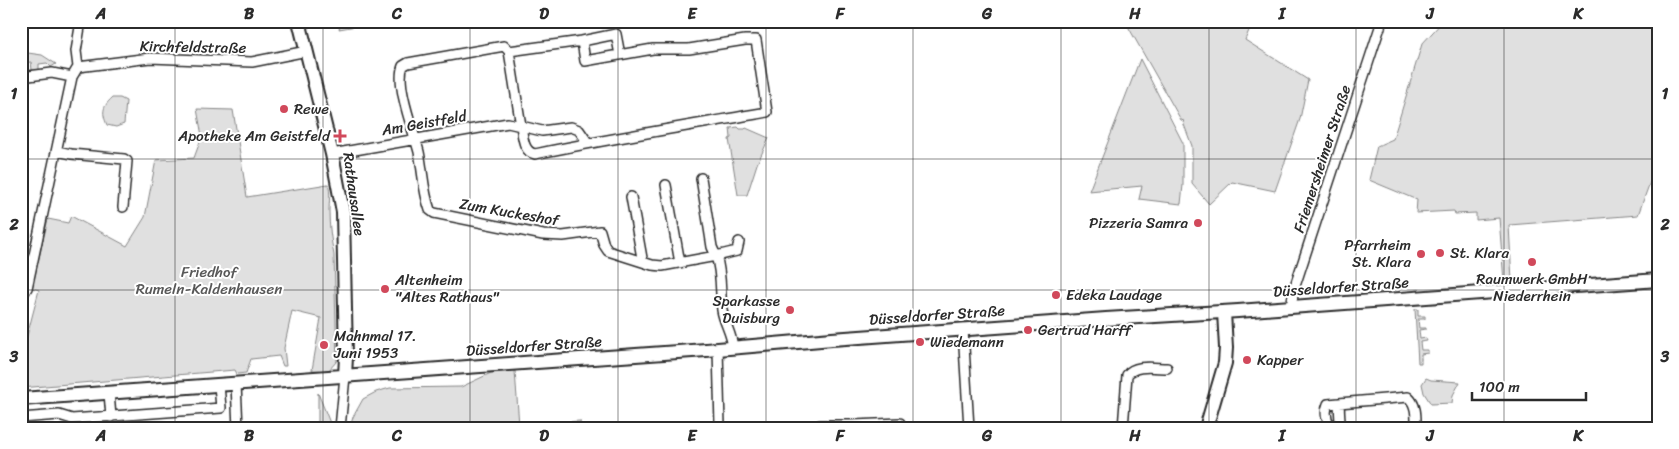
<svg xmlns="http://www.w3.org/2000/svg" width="1679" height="449" font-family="Sriracha,sans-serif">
	<rect width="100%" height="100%" fill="#fff"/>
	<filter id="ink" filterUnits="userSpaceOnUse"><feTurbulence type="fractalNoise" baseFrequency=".02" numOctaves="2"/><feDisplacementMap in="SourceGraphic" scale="10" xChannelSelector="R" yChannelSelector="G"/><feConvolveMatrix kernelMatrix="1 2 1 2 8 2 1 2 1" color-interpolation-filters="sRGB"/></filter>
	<g filter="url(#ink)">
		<!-- green -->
		<path fill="#e0e0e0" stroke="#868686" d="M 342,21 L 385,21 L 339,29 Z
			M 1125,21 L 1253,21 L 1245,40 L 1308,80 L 1300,119 L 1275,191 L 1232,182 L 1209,204 L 1192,184 L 1192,146 L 1183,122 L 1184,121 L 1181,120 Z
			M 1443,21 L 1639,21 L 1658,33 L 1658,174 L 1653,174 L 1638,215 L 1509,225 L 1512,281 L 1504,281 L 1499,218 L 1476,220 L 1476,213 L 1455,214 L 1454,211 L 1416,213 L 1417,200 L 1369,180 L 1377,146 L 1393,139 L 1422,44 Z
			M 28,53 L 42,55 L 56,64 L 51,67 L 47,63 L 39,64 L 39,70 L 32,70 L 31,62 L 21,63 L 21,54 Z
			M 1140,59 L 1183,143 L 1183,185 L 1181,204 L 1139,199 L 1142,186 L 1089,191 Z
			M 112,98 L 120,98 L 126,101 L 124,124 L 116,127 L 107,125 C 102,113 102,107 112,98 Z
			M 197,109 L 233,110 L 247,197 L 328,184 C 331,193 329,202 329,211 C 329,226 331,240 334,255 L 337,361 L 328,371 L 312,370 L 321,318 L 292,311 L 284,348 L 286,366 L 283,366 L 279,356 L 251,359 L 246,373 L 237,374 L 235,370 L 21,388 L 21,359 L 39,290 L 32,288 L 48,219 L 68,223 L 71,216 L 127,246 L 145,217 L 156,160 L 194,158 L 202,136 Z
			M 738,127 L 740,129 L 745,129 L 746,128 L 769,138 L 757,164 L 747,195 L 738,195 L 729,139 L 731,138 L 730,128 Z
			M 1415,309 L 1418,309 L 1418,316 L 1425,316 L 1425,319 L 1418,319 L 1419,328 L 1426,328 L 1426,329 L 1419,330 L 1420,339 L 1426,338 L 1427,341 L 1420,342 L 1421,350 L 1428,350 L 1428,353 L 1421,354 L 1421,363 L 1418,363 Z
			M 515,371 L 519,425 L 580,421 L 581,428 L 350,428 L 353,417 L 363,399 L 376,392 L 390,388 L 461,387 L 491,373 Z
			M 1426,378 L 1431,380 L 1460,382 L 1453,395 L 1452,403 L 1431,404 L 1424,393 L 1422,384 Z
			M 318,393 L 332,428 L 318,428 Z"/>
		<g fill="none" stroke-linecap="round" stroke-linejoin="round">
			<defs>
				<path id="street" d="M 582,41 L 616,34 L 620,55
					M 509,51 L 521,126 L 542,131 L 571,127 L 579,130 L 588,143
					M 78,67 L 150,58 L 252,62 L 307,51
					M 21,77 L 52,73 L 72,77
					M 57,151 L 71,154 L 124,159 L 127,161 L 123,207
					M 332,154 L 508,123 L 521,126 C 523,136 523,152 535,154 C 612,138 689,126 767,112 L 756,40 L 745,40 L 689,49 L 653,49 L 585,61 L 582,41 L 509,51 L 504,46 L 408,63 L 403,66 C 395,84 414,132 419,152 C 423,171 423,191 430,210 L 434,213 L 543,235 L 563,236 L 600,231 L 604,245 L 608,251 L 652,265 L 662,266 L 716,256 C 722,274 720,292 722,310 C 724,323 732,334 733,348
					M 701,178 L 712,247 L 716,256 L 737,251 L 739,242
					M 666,185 L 680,263
					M 631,197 L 642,258 L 641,261
					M 21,297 L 27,288 L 72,77 L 78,67 L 76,51 L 81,21
					M 21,302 L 21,310
					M 1291,307 L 1294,289 L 1382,21
					M 963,330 L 969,428
					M 718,349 L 720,426
					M 236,384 L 238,428
					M 109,393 L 111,417
					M 1339,403 L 1340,422 L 1338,426 L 1330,425 C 1326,419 1325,411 1328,404 L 1339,403 L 1408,397 C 1417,405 1416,416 1416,428
					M 21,418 L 59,415 L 72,419 L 221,408 L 219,385
					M 820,425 L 853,425
					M 340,428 L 345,376
					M 853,428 L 853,425 L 900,423
					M 1123,428 L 1127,375 C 1135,364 1154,368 1167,368"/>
				<path id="secondary" d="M 299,21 L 332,154 L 343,212 L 346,357 L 345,376
					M 21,399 L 706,350 L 832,339 L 1106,319 L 1238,311 L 1658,280
					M 1206,428 L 1225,363 L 1226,348 L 1224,312"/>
			</defs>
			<!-- street casing -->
			<use href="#street" stroke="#2b2b2b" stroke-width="12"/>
			<!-- secondary casing -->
			<use href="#secondary" stroke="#2b2b2b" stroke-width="16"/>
			<!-- street -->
			<use href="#street" stroke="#fff" stroke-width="9"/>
			<!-- secondary -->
			<use href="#secondary" stroke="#fff" stroke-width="12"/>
		</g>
	</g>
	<!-- grid -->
	<path fill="none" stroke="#2b2b2b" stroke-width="1" stroke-opacity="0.55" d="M 175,21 L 175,428M 323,21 L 323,428M 470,21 L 470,428M 618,21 L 618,428M 766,21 L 766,428M 913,21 L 913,428M 1061,21 L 1061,428M 1209,21 L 1209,428M 1356,21 L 1356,428M 1504,21 L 1504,428M 21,159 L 1658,159M 21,290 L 1658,290"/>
	<!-- markers -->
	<g fill="#d1495b" stroke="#fff" stroke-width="2">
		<circle cx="284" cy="109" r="5"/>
		<path d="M337.5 128.5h5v5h5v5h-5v5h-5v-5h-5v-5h5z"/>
		<circle cx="1198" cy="223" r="5"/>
		<circle cx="1440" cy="253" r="5"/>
		<circle cx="1421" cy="254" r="5"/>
		<circle cx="1532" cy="262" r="5"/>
		<circle cx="385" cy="289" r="5"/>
		<circle cx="1056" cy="295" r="5"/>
		<circle cx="790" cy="310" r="5"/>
		<circle cx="1028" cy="330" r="5"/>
		<circle cx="920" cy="342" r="5"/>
		<circle cx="324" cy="345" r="5"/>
		<circle cx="1247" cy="360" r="5"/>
	</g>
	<g text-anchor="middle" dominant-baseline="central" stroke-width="4" stroke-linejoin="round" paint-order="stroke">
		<!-- street labels -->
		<g font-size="15" fill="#2b2b2b" stroke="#fff">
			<text transform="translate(193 47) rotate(1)">Kirchfeldstraße</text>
			<text transform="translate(424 123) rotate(-10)">Am Geistfeld</text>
			<text transform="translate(1322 159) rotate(-72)">Friemersheimer Straße</text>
			<text transform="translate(354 194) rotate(82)">Rathausallee</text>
			<text transform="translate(509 212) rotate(10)">Zum Kuckeshof</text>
			<text transform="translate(1341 287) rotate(-4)">Düsseldorfer Straße</text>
			<text transform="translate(937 315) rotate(-4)">Düsseldorfer Straße</text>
			<text transform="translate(534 346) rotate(-4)">Düsseldorfer Straße</text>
		</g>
		<!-- poi labels -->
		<g font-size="15" fill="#2b2b2b" stroke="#fff" text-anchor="start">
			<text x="294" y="109">Rewe</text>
			<text x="330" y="136" text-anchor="end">Apotheke Am Geistfeld</text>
			<text x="1188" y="223" text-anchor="end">Pizzeria Samra</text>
			<text x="1411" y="245" text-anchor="end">Pfarrheim<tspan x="1411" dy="17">St. Klara</tspan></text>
			<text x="1450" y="253">St. Klara</text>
			<text x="1532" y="279" text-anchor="middle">Raumwerk GmbH<tspan x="1532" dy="17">Niederrhein</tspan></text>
			<text x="395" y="280">Altenheim<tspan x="395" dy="17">"Altes Rathaus"</tspan></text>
			<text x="1066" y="295">Edeka Laudage</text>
			<text x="780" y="301" text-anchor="end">Sparkasse<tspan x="780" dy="17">Duisburg</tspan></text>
			<text x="1038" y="330">Gertrud Harff</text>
			<text x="334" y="336">Mahnmal 17.<tspan x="334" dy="17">Juni 1953</tspan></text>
			<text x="930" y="342">Wiedemann</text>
			<text x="1257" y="360">Kapper</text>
		</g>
		<!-- park labels -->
		<g font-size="15" fill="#585858" stroke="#fff">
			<text x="209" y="272">Friedhof<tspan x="209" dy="17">Rumeln-Kaldenhausen</tspan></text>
		</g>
	</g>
	<!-- margin -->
	<rect width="1679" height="449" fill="none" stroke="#fff" stroke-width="55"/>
	<!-- scale -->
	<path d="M1472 392v8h114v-8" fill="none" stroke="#2b2b2b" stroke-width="2.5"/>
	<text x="1479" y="392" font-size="15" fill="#2b2b2b" stroke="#ffffff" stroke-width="4" paint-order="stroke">100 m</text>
	<rect x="28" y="28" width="1624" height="394" fill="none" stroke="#2b2b2b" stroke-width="2"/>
	<g font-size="16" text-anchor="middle" font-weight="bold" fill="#2b2b2b">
		<text x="101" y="19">A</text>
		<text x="249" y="19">B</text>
		<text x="397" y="19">C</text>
		<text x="544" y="19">D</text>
		<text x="692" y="19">E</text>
		<text x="840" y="19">F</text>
		<text x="987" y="19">G</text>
		<text x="1135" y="19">H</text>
		<text x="1282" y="19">I</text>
		<text x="1430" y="19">J</text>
		<text x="1578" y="19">K</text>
		<text x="14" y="99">1</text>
		<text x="1665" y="99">1</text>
		<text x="14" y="230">2</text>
		<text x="1665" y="230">2</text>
		<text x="14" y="362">3</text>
		<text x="1665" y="362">3</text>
		<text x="101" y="441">A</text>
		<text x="249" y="441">B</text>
		<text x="397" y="441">C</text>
		<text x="544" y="441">D</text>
		<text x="692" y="441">E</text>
		<text x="840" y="441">F</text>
		<text x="987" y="441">G</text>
		<text x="1135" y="441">H</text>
		<text x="1282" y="441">I</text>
		<text x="1430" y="441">J</text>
		<text x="1578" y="441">K</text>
	</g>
</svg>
